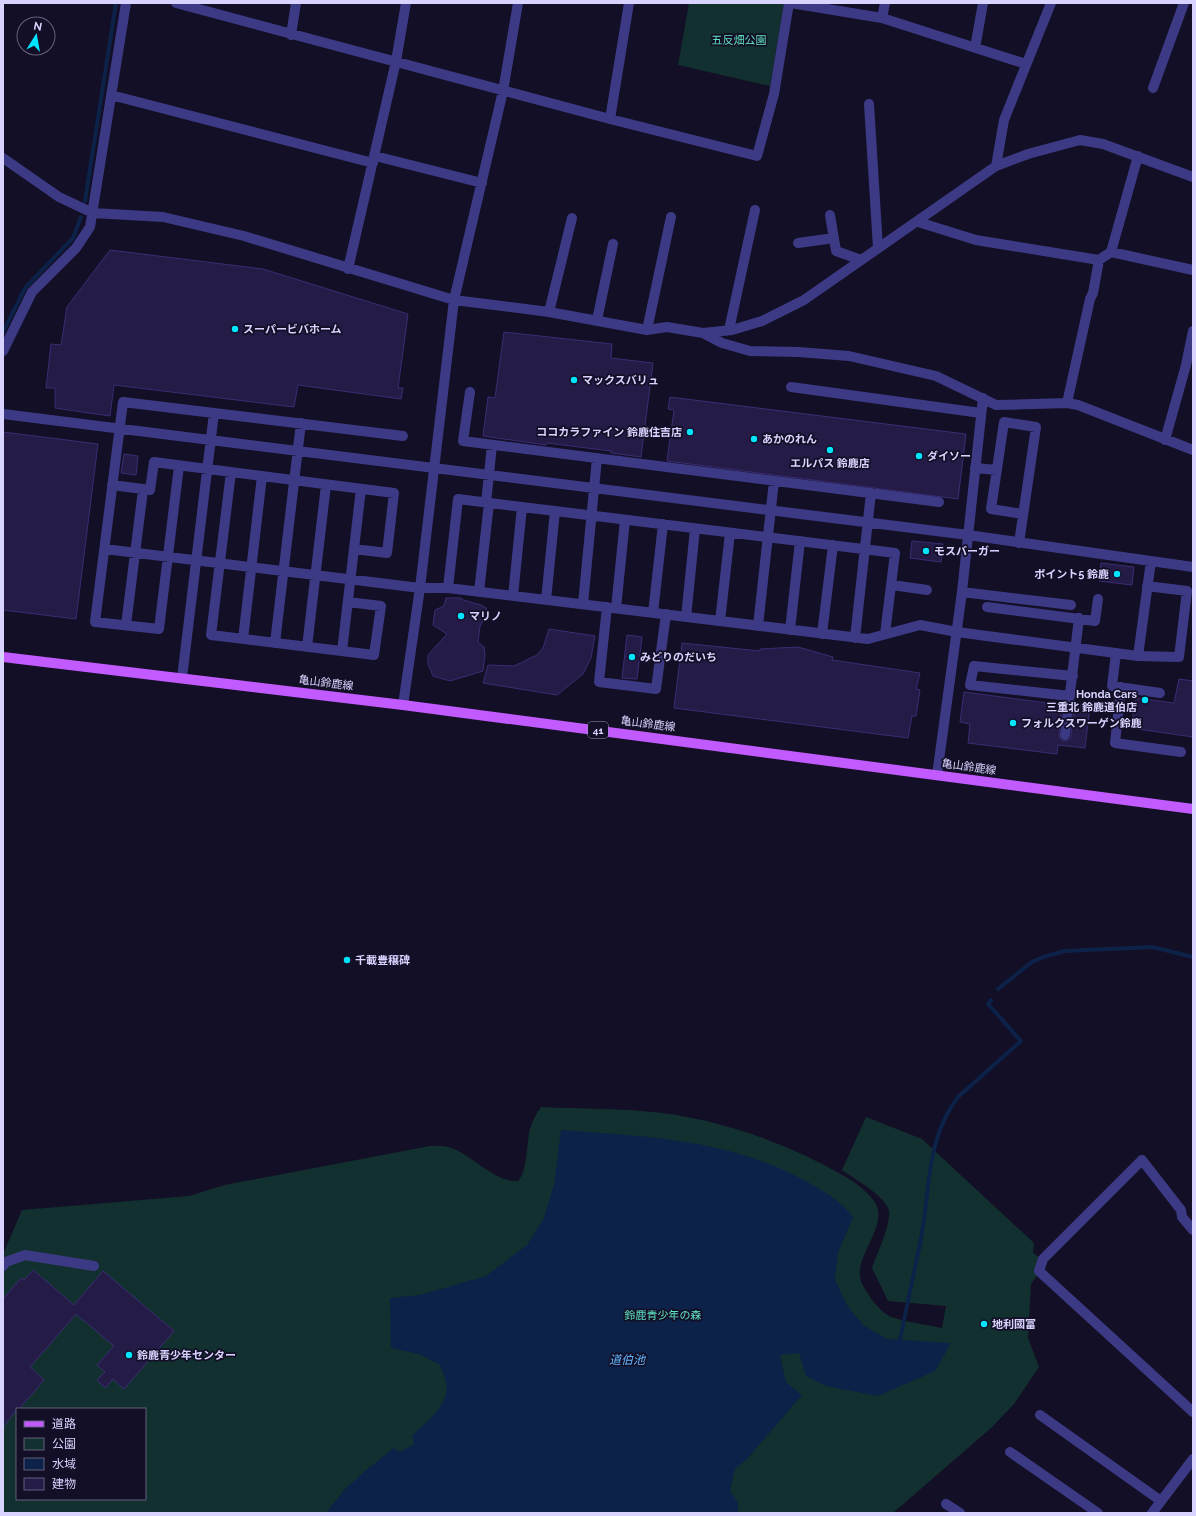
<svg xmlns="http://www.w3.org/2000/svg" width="1196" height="1516" font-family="Raleway,'Noto Sans JP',sans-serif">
	<rect width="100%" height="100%" fill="#130f26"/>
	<!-- green -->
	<path fill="#12302f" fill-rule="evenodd" d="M 689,3 L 784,3 L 770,86 L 678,65 Z
		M 541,1107 C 581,1109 622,1108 662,1113 C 716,1120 771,1138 820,1163 C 839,1173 861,1183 874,1201 C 891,1225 853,1255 861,1281 C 863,1287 867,1292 870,1297 C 874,1303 882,1312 889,1316 C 900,1321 929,1325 942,1328 L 946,1306 L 888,1301 L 872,1268 C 877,1254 891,1224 889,1211 C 886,1196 854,1179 842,1170 L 866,1117 L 922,1139 L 1034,1243 L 1033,1253 L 1039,1257 L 1036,1277 L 1031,1284 L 1028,1338 L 1039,1367 L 1014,1404 L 991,1428 L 893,1513 L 3,1513 L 3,1254 L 22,1210 L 189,1196 L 225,1185 L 430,1146 C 438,1146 446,1145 454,1149 C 475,1158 495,1182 518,1181 C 528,1170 526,1145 530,1129 C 532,1121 536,1114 541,1107 ZM 17,1409 L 145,1409 L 145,1499 L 17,1499 Z"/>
	<!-- water -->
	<path fill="#0c2248" d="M 561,1130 C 647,1136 737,1140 813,1185 C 828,1194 842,1202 853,1217 L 838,1253 L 835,1280 L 847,1305 L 863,1325 L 887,1339 L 951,1343 L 935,1371 L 878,1396 L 826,1386 L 806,1376 L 799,1353 L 780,1355 L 786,1382 L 802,1395 L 747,1459 L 735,1469 L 730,1491 L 738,1503 L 738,1513 L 326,1513 L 345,1489 L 365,1471 L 394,1448 L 400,1452 L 414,1444 L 412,1436 C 425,1423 451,1404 446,1383 C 445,1377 442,1370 440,1365 L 419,1354 L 391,1348 L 390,1298 L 420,1295 L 486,1276 L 527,1245 L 544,1218 L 554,1185 Z"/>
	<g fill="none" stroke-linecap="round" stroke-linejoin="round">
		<!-- stream -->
		<path stroke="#0c2248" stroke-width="4" d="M 85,201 L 116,3
			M 3,332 L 25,288 L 73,238 L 81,217
			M 998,989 L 1032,962 L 1043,957 L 1065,951 L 1152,947 L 1193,957
			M 900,1340 C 907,1305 915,1269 922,1233 C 930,1186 927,1137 958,1097 L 1021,1041 L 988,1004 L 991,1000"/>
	</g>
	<!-- building -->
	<path fill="#241b47" stroke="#3b2d73" d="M 110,250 L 263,269 L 408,314 L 398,388 L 403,388 L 401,399 L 298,385 L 294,407 L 114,385 L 110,416 L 55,408 L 55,388 L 46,388 L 51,344 L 61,345 L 67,307 Z
		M 504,332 L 612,344 L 611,358 L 653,363 L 641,457 L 611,453 L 611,451 L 547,443 L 546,445 L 483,436 L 488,397 L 495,398 Z
		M 670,397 L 966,434 L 958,499 L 667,461 L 674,410 L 668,409 Z
		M 3,432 L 98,444 L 76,619 L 3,610 Z
		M 124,454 L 138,456 L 136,475 L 121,473 Z
		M 912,541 L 943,544 L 941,562 L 910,558 Z
		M 1101,563 L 1134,567 L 1132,585 L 1099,581 Z
		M 446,598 L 461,598 L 463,600 L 481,605 L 486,608 L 489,615 L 485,617 L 480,626 L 478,642 L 484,647 L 485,654 L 483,671 L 450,681 L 433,676 L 428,664 L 428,655 L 447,634 L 433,625 L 435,610 L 444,606 Z
		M 549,629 L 595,636 L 591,658 L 583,674 L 557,695 L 483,683 L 488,665 L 514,666 L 537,655 L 543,648 Z
		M 627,635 L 642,637 L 637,679 L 622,678 Z
		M 682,643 L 760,651 L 760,649 L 798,647 L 833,657 L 832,660 L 920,673 L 916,689 L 920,690 L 916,716 L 912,716 L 908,738 L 674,708 Z
		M 1179,679 L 1193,681 L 1193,737 L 1131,728 L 1136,698 L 1174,703 Z
		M 964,692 L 1062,705 L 1059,735 L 1061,740 L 1065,741 L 1070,739 L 1071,736 L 1075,704 L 1090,706 L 1085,748 L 1058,745 L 1057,754 L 968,743 L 970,724 L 960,722 Z
		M 33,1270 L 74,1305 L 103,1271 L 174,1331 L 124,1389 L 113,1379 L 105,1388 L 97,1380 L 105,1372 L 97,1365 L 114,1346 L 76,1314 L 30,1367 L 44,1380 L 19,1409 L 17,1409 L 3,1427 L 3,1299 L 21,1278 L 24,1280 Z"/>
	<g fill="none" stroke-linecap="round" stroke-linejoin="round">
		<!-- minor -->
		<path stroke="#3d3a85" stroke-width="10" d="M 176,3 L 610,119 L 757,156 L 774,94 L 789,3
			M 791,3 L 882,18 L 1026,64
			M 882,18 L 885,3
			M 291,35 L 296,3
			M 975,48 L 983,3
			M 1153,88 L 1184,3
			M 111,95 L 373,163
			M 869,104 L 878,248
			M 610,119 L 629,3
			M 375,156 L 482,183
			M 3,158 L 59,197 L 93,213 L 163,217 L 244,236 L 454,300 L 549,312 L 647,330 L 667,327 L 703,333 L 732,330 L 762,321 L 804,300 L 996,166 L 1028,154 L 1080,140 L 1103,144 L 1193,177
			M 996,166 L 1004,120 L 1051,3
			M 830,215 L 836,251 L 861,260
			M 918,222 L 976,240 L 1099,260 L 1111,252 L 1138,156
			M 798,243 L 834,238
			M 1111,252 L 1193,270
			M 348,269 L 396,61 L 406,3
			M 549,312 L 572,218
			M 597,320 L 613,244
			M 647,330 L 671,217
			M 729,330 L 755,210
			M 703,333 L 722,343 L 750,351 L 798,352 L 849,356 L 936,376 L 996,405 L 1067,403 L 1078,405 L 1193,450
			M 3,351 L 32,292 L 76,248 L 90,227 L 126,3
			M 791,387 L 981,413
			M 470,392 L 463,441 L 939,502
			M 1067,403 L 1090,299 L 1093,293 L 1099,260
			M 3,414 L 968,535 L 1193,567
			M 1165,440 L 1186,365 L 1193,331
			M 179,466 L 159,629 L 95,622 L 123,402 L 403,436
			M 975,468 L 997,470
			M 231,472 L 211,635 L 374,655 L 381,606 L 348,602
			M 112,485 L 150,490 L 154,462 L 394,493 L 387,553 L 354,549
			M 486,503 L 492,445
			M 1019,543 L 1036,427 L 1004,422 L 991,509 L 1023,514
			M 105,549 L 420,588 L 448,588 L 868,639 L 920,625 L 957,632 L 1138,656 L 1179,657 L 1187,591 L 1147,586
			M 892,585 L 927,590
			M 448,588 L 458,499 L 895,553 L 885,634
			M 479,592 L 489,503
			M 962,592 L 1071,605
			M 513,596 L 522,507
			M 546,600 L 555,511
			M 583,604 L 597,458
			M 607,607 L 599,682 L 656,689 L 666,614
			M 987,607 L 1095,621 L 1098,599
			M 616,608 L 625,520
			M 653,613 L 663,524
			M 686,617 L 695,529
			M 720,621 L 730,533
			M 126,625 L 143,490
			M 758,626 L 774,481
			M 790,630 L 800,541
			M 822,634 L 833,545
			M 855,638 L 871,493
			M 243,639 L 262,476
			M 275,643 L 301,423
			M 307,647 L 326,485
			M 342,651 L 361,489
			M 1116,653 L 1112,686 L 1160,693
			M 1138,656 L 1151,561
			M 182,678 L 214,413
			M 1121,687 L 1115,743 L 1181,752
			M 1070,696 L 970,685 L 974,666 L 1073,676
			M 403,705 L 420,588 L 454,300 L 503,91 L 518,3
			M 1065,735 L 1079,618
			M 937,775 L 962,592 L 983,398
			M 1193,1230 L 1182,1217 L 1181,1210 L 1142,1160 L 1043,1259 L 1039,1271 L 1193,1412
			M 3,1266 L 6,1262 L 25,1255 L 94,1266
			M 1040,1415 L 1161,1501
			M 1010,1452 L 1098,1513
			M 946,1504 L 960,1513
			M 1152,1513 L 1193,1459"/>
		<!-- major -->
		<path stroke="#c25bff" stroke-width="10" d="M 3,657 L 403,705 L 1193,809"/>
	</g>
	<!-- markers -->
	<g fill="#00e5ff" stroke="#130f26" stroke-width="1.5">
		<circle cx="235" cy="329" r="4"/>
		<circle cx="574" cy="380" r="4"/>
		<circle cx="690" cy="432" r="4"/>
		<circle cx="754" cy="439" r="4"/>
		<circle cx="830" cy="450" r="4"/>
		<circle cx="919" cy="456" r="4"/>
		<circle cx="926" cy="551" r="4"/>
		<circle cx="1117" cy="574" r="4"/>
		<circle cx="461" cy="616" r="4"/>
		<circle cx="632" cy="657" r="4"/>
		<circle cx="1145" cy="700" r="4"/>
		<circle cx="1013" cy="723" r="4"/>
		<circle cx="347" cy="960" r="4"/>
		<circle cx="984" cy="1324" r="4"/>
		<circle cx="129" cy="1355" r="4"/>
	</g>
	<g text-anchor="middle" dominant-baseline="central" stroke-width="3.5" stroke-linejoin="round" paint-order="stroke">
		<!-- shield labels -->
		<rect fill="#130f26" stroke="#9e99be" stroke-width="1" x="588" y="722" width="20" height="16" rx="3"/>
		<g font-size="10" font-weight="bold" fill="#d9d4ff">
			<text x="598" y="730">41</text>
		</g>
		<!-- park labels -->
		<g font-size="11" fill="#5fe0c0" stroke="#130f26">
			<text x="739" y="40">五反畑公園</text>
			<text x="663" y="1315">鈴鹿青少年の森</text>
		</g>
		<!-- poi labels -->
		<g font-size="11" font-weight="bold" fill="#d9d4ff" stroke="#130f26" text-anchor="start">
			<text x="243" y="329">スーパービバホーム</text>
			<text x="582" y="380">マックスバリュ</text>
			<text x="682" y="432" text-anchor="end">ココカラファイン 鈴鹿住吉店</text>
			<text x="762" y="439">あかのれん</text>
			<text x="927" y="456">ダイソー</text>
			<text x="830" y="463" text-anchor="middle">エルパス 鈴鹿店</text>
			<text x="934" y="551">モスバーガー</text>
			<text x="1109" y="574" text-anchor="end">ポイント5 鈴鹿</text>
			<text x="469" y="616">マリノ</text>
			<text x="640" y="657">みどりのだいち</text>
			<text x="1137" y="694" text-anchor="end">Honda Cars<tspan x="1137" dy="13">三重北 鈴鹿道伯店</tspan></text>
			<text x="1021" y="723">フォルクスワーゲン鈴鹿</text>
			<text x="355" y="960">千載豊穣碑</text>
			<text x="992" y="1324">地利國富</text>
			<text x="137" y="1355">鈴鹿青少年センター</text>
		</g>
		<!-- street labels -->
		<g font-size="11" fill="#d9d4ff" stroke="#130f26">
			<text transform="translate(326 683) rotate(7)">亀山鈴鹿線</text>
			<text transform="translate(648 724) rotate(7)">亀山鈴鹿線</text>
			<text transform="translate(969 767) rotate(8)">亀山鈴鹿線</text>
		</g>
		<!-- water labels -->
		<g font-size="12" font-style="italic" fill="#62b6ff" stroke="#130f26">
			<text x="627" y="1360">道伯池</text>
		</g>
	</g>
	<!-- border -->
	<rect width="1196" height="1516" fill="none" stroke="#d9d4ff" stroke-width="8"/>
	<!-- legend -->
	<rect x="16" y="1408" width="130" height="92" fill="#130f26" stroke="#625e7d"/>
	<rect x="24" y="1421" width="20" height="6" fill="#c25bff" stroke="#625e7d"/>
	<text x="52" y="1428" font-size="12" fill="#d9d4ff">道路</text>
	<rect x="24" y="1438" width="20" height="12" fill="#12302f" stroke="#625e7d"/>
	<text x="52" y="1448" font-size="12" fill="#d9d4ff">公園</text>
	<rect x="24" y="1458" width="20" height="12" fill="#0c2248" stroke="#625e7d"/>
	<text x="52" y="1468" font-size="12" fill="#d9d4ff">水域</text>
	<rect x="24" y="1478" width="20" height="12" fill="#241b47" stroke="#625e7d"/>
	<text x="52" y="1488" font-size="12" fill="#d9d4ff">建物</text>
	<!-- north arrow -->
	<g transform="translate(36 36) rotate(11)"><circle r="19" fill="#130f26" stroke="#625e7d"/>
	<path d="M0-3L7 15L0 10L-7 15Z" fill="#00e5ff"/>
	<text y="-6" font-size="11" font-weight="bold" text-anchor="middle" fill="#d9d4ff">N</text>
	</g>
</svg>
